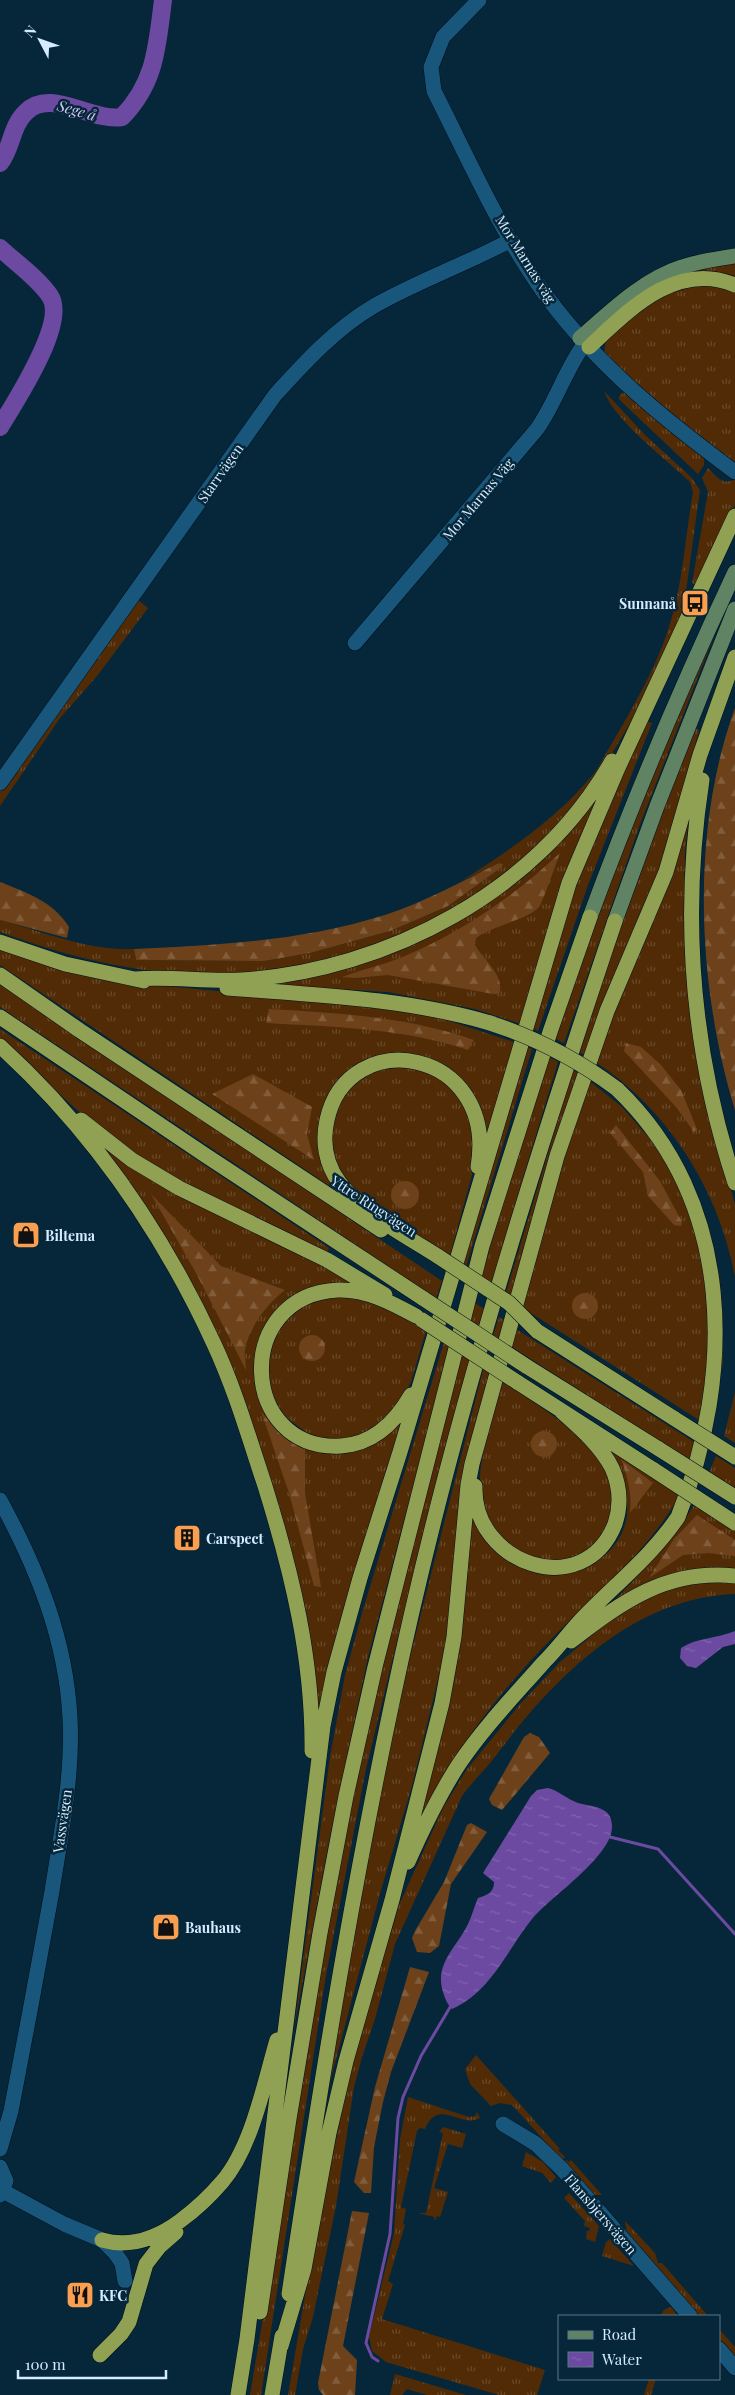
<svg xmlns="http://www.w3.org/2000/svg" width="735" height="2395" font-family="'Playfair Display',serif">
	<defs>
		<pattern id="grass-tufts" width="24" height="20" patternUnits="userSpaceOnUse" patternTransform="scale(1.25)"><rect width="24" height="20" fill="#512b05"/><path d="M3 7l-1-3M5 7V3M7 7l1-3M15 17l-1-3M17 17v-4M19 17l1-3" fill="none" stroke="#694a2a"/></pattern>
		<pattern id="forest-firs" width="22" height="20" patternUnits="userSpaceOnUse" patternTransform="scale(1.25)"><rect width="22" height="20" fill="#6d4119"/><path d="M5 1l3.5 6h-7zM16 11l3.5 6h-7z" fill="#815d3c"/></pattern>
		<pattern id="water-ripples" width="26" height="14" patternUnits="userSpaceOnUse" patternTransform="scale(1.25)"><rect width="26" height="14" fill="#6c4aa1"/><path d="M2 4q2-2 4 0t4 0M15 11q2-2 4 0t4 0" fill="none" stroke="#8064af"/></pattern>
	</defs>
	<rect width="100%" height="100%" fill="#06273a"/>
	<!-- grass -->
	<path fill="url(#grass-tufts)" d="M 735,261 L 735,279 L 673,275 Z
		M 700,282 L 735,290 L 735,465 L 674,419 L 604,354 L 606,339 L 661,293 Z
		M 604,391 L 645,435 L 692,478 L 700,490 L 686,591 L 680,607 L 683,609 C 655,678 621,750 573,808 C 551,835 525,857 498,879 C 489,886 481,894 471,900 C 402,942 316,970 235,974 C 155,979 74,959 0,932 L 0,920 C 43,932 89,951 134,949 L 136,960 L 264,961 L 310,953 L 390,931 L 409,923 L 448,906 L 502,867 L 503,864 L 499,863 L 461,881 C 504,855 559,816 591,777 C 599,768 604,756 611,745 C 632,709 655,670 668,630 C 683,586 685,537 693,492 L 690,482 C 666,459 614,420 604,391 Z
		M 623,392 L 704,458 L 704,465 L 698,474 L 627,407 L 618,398 Z
		M 708,468 C 717,477 722,486 735,479 L 735,505 L 695,585 L 692,583 L 708,492 L 702,478 Z
		M 733,588 L 640,824 L 564,1043 L 554,1038 L 626,833 Z
		M 137,599 L 148,608 L 97,676 L 60,718 L 0,806 L 0,788 Z
		M 646,721 L 652,723 L 588,885 L 538,1031 L 532,1027 L 575,881 Z
		M 693,727 L 699,730 C 686,779 676,829 659,876 C 637,937 606,994 584,1055 L 580,1052 L 622,923 Z
		M 608,779 L 521,1024 L 475,1009 L 388,992 L 257,984 L 293,979 L 479,907 Z
		M 691,799 L 685,852 L 684,911 L 689,1008 L 706,1101 L 735,1204 L 735,1277 C 719,1190 668,1109 594,1061 Z
		M 0,948 L 123,982 L 385,1007 L 437,1017 L 517,1043 L 487,1146 L 478,1106 L 471,1093 L 445,1068 L 426,1059 L 387,1056 L 324,1111 L 337,1191 L 0,965 Z
		M 0,985 L 442,1281 L 436,1298 L 0,1007 Z
		M 0,1029 L 329,1248 L 327,1254 L 157,1170 L 77,1110 L 0,1039 Z
		M 526,1046 L 532,1049 L 465,1270 L 461,1267 Z
		M 548,1056 L 558,1062 L 490,1287 L 480,1280 Z
		M 416,1067 L 451,1085 L 473,1122 L 473,1171 L 449,1259 C 420,1240 391,1221 365,1199 C 359,1194 352,1190 347,1184 C 324,1155 327,1103 358,1080 C 375,1067 396,1068 416,1067 Z
		M 573,1070 L 579,1074 L 510,1299 L 505,1296 Z
		M 587,1079 L 622,1107 L 669,1161 L 720,1287 L 723,1317 L 723,1361 L 710,1427 L 523,1308 L 543,1228 Z
		M 96,1139 L 223,1216 L 369,1289 L 340,1286 L 271,1319 L 263,1331 L 255,1365 L 255,1376 L 268,1413 L 330,1451 L 407,1410 L 319,1732 L 315,1698 L 240,1396 Z
		M 342,1296 C 374,1301 399,1313 426,1331 L 411,1382 L 400,1403 L 368,1433 L 346,1440 L 324,1439 L 307,1433 L 283,1415 L 273,1401 L 266,1371 L 277,1329 L 306,1304 Z
		M 474,1302 L 484,1309 L 479,1326 L 470,1319 Z
		M 499,1317 L 504,1320 L 498,1339 L 493,1336 Z
		M 516,1329 L 702,1447 L 695,1464 L 512,1347 Z
		M 444,1342 L 450,1346 L 368,1657 L 330,1836 L 294,2028 L 330,1757 L 345,1675 L 362,1613 Z
		M 459,1354 L 470,1361 L 425,1525 L 366,1769 L 326,1975 L 261,2395 L 250,2395 L 356,1763 Z
		M 483,1370 L 489,1373 L 480,1409 L 443,1659 L 412,1786 L 381,1890 L 323,2108 L 375,1815 L 409,1661 Z
		M 502,1382 C 534,1402 566,1422 592,1450 C 596,1454 601,1459 604,1464 C 611,1477 613,1494 611,1508 C 599,1592 485,1570 480,1485 C 479,1456 494,1410 502,1382 Z
		M 735,1392 L 735,1443 L 724,1436 Z
		M 599,1441 L 680,1495 C 649,1549 601,1590 557,1633 C 493,1698 444,1762 409,1846 L 464,1612 L 473,1513 C 488,1534 500,1557 524,1569 C 570,1591 638,1551 626,1496 C 623,1482 606,1455 599,1441 Z
		M 716,1456 L 735,1468 L 735,1489 L 709,1473 Z
		M 696,1502 L 735,1528 L 735,1571 L 606,1609 C 639,1575 671,1543 696,1502 Z
		M 735,1580 L 735,1594 C 631,1598 553,1679 494,1758 C 484,1771 472,1782 462,1796 L 395,1944 L 375,2019 L 362,2057 L 354,2087 L 336,2206 L 313,2317 L 303,2349 L 295,2395 L 288,2395 L 308,2278 L 350,2071 L 399,1905 L 443,1808 L 467,1769 L 521,1703 L 560,1662 L 608,1622 L 639,1601 L 682,1583 Z
		M 476,2055 L 560,2149 L 558,2150 L 565,2157 L 562,2160 L 512,2105 L 500,2103 L 491,2106 L 470,2084 L 465,2069 Z
		M 408,2097 L 469,2117 L 475,2116 L 477,2112 L 480,2118 C 461,2129 438,2097 425,2129 L 420,2128 L 417,2131 L 401,2207 L 406,2209 L 403,2224 L 405,2225 L 388,2281 L 393,2284 L 382,2319 L 545,2370 L 537,2395 L 499,2395 L 386,2362 L 372,2351 L 369,2337 L 394,2233 L 400,2139 Z
		M 443,2127 L 466,2134 L 462,2148 L 448,2144 L 434,2188 L 448,2192 L 440,2217 L 437,2216 L 435,2221 L 434,2217 L 418,2213 L 426,2213 L 443,2133 L 439,2132 Z
		M 526,2152 L 543,2162 L 556,2177 L 551,2183 L 542,2173 L 522,2166 Z
		M 566,2160 L 569,2162 L 571,2160 L 602,2195 L 593,2195 L 563,2162 Z
		M 569,2193 L 599,2226 L 595,2242 L 586,2239 L 587,2231 L 589,2231 L 590,2228 L 584,2226 L 585,2221 L 564,2198 Z
		M 625,2221 L 655,2253 L 658,2263 L 662,2263 L 708,2316 L 699,2316 L 627,2234 Z
		M 610,2239 L 634,2266 L 602,2256 L 606,2242 Z
		M 671,2307 L 678,2316 L 660,2316 L 664,2310 Z
		M 719,2329 L 735,2347 L 735,2358 L 719,2339 Z
		M 395,2374 L 466,2395 L 427,2395 L 407,2389 L 402,2395 L 390,2395 Z
		M 649,2379 L 656,2379 L 651,2395 L 644,2395 Z"/>
	<!-- forest -->
	<path fill="url(#forest-firs)" d="M 735,708 L 735,1110 C 697,986 690,831 735,708 Z
		M 560,853 C 557,861 542,904 539,907 C 528,920 493,925 476,938 L 475,945 C 483,959 506,977 499,994 L 493,994 L 388,975 L 355,978 L 342,977 C 361,970 382,965 400,958 C 460,934 514,896 560,853 Z
		M 499,863 L 503,864 L 502,867 L 448,906 L 409,923 L 390,931 L 310,953 L 264,961 L 136,960 L 134,949 C 221,945 302,941 385,915 C 425,902 462,881 499,863 Z
		M 0,882 C 27,893 53,901 69,927 L 67,938 L 0,920 Z
		M 269,1009 C 337,1013 410,1017 474,1040 L 468,1050 C 403,1028 334,1027 266,1023 Z
		M 626,1043 L 641,1047 L 661,1065 L 681,1090 L 697,1129 L 694,1132 L 676,1107 L 624,1051 Z
		M 253,1074 L 312,1107 L 307,1134 L 314,1160 L 212,1094 Z
		M 616,1125 L 660,1181 L 682,1222 L 681,1226 L 674,1225 L 648,1196 L 643,1172 L 610,1133 Z
		M391 1195a14 14 0 1 1 28 0a14 14 0 1 1-28 0Z
		M 151,1194 L 221,1266 L 285,1290 C 267,1304 249,1327 245,1350 C 244,1356 246,1364 246,1370 L 196,1273 Z
		M572 1306a13 13 0 1 1 26 0a13 13 0 1 1-26 0Z
		M299 1348a13 13 0 1 1 26 0a13 13 0 1 1-26 0Z
		M 261,1411 C 274,1429 284,1441 305,1449 L 305,1493 L 321,1587 L 314,1586 L 289,1493 Z
		M531 1444a13 13 0 1 1 26 0a13 13 0 1 1-26 0Z
		M 621,1459 L 653,1483 L 630,1513 C 632,1493 628,1478 621,1459 Z
		M 697,1515 L 735,1540 L 735,1556 L 708,1553 L 683,1555 L 649,1578 L 674,1539 Z
		M 530,1733 L 539,1737 L 550,1753 L 502,1810 L 492,1805 L 489,1799 L 524,1737 Z
		M 471,1823 L 487,1832 L 451,1884 L 439,1946 L 430,1953 L 417,1952 L 412,1938 L 415,1931 L 444,1882 L 467,1825 Z
		M 410,1967 L 429,1972 L 391,2072 L 383,2102 L 374,2147 L 371,2193 L 364,2193 L 354,2182 L 375,2087 Z
		M 352,2211 L 369,2213 L 343,2346 L 357,2360 L 355,2395 L 323,2395 L 319,2390 L 318,2383 Z"/>
	<!-- water -->
	<path fill="url(#water-ripples)" d="M 735,1631 L 735,1644 L 723,1647 L 696,1668 L 687,1666 L 680,1658 L 681,1648 C 698,1637 716,1639 735,1631 Z
		M 548,1788 C 559,1791 567,1799 578,1803 C 592,1807 612,1806 612,1826 C 613,1856 550,1897 532,1919 C 507,1950 491,1992 452,2009 C 447,2004 445,1998 443,1992 C 434,1964 457,1947 468,1924 C 472,1916 474,1907 478,1898 C 487,1895 494,1893 494,1882 L 483,1873 L 531,1796 L 537,1790 Z"/>
	<g fill="none" stroke-linecap="round" stroke-linejoin="round">
		<!-- stream -->
		<path stroke="#6c4aa1" stroke-width="3" d="M 606,1836 L 658,1849 L 735,1934
			M 378,2361 L 372,2357 L 366,2343 L 390,2234 L 398,2118 L 403,2097 L 421,2056 L 452,2004"/>
		<!-- river -->
		<path stroke="#6c4aa1" stroke-width="18" d="M 0,163 C 12,148 11,126 26,112 C 50,87 91,122 122,117 C 156,82 157,46 163,0
			M 0,248 C 15,262 39,279 50,296 C 68,322 15,402 0,427"/>
		<defs>
			<path id="minor" d="M 479,0 L 443,37 L 431,67 L 434,91 C 469,160 501,234 547,297 C 599,367 665,420 735,472
				M 355,643 L 537,429 C 556,402 565,370 585,343
				M 0,783 L 275,395 C 305,362 335,329 374,306 C 418,281 466,264 511,240
				M 0,1500 C 37,1568 66,1639 70,1718 C 73,1776 61,1834 52,1891 C 39,1964 25,2038 11,2111 L 0,2149
				M 503,2124 L 536,2144 L 562,2169 L 690,2316
				M 0,2167 L 6,2181 L 0,2195
				M 3,2191 L 64,2224 L 102,2240 L 115,2253 L 122,2263 L 125,2281
				M 719,2349 L 735,2368"/>
			<path id="major" d="M 580,338 C 611,311 642,280 682,267 C 699,261 717,259 735,256
				M 590,917 C 633,800 682,685 735,572
				M 615,921 L 657,806 L 735,609"/>
			<path id="highway" d="M 589,347 C 628,311 676,260 735,285
				M 702,780 C 681,916 692,1052 735,1183
				M 0,942 L 65,964 L 144,981
				M 0,975 L 79,1030 L 381,1230
				M 135,979 C 170,976 205,982 241,980 C 389,970 538,891 612,761
				M 227,988 C 316,995 404,998 490,1023
				M 0,1017 L 205,1155 L 424,1299
				M 0,1046 C 92,1130 162,1231 214,1344 C 235,1389 249,1438 265,1486 C 292,1573 313,1659 312,1751
				M 81,1120 L 132,1160 L 179,1188 L 327,1260 L 385,1295
				M 439,1257 C 405,1235 364,1215 339,1182 C 326,1164 322,1142 327,1120 C 348,1023 498,1048 478,1167
				M 537,1331 L 675,1419
				M 526,1366 L 659,1449
				M 517,1382 L 654,1470
				M 411,1395 C 396,1421 374,1444 341,1446 C 239,1452 232,1295 338,1290 C 366,1289 392,1303 416,1316
				M 475,1486 C 472,1564 584,1603 615,1524 C 621,1506 620,1486 612,1468 C 601,1446 580,1428 561,1411
				M 571,1641 C 623,1601 667,1569 735,1576
				M 408,1862 C 423,1828 439,1795 459,1764 C 484,1727 515,1695 544,1662 C 557,1649 568,1634 580,1621 C 612,1587 652,1556 678,1517 C 735,1374 735,1202 617,1089
				M 102,2240 C 130,2248 157,2238 180,2221 C 195,2210 210,2196 222,2182 C 252,2147 264,2084 277,2040
				M 289,2294 C 323,2067 360,1840 411,1616 C 465,1381 538,1150 615,921
				M 260,2312 L 289,2119 L 320,1933 L 346,1796 L 375,1667 L 482,1246 L 550,1032 L 590,917
				M 281,2346 L 304,2269 L 329,2133 L 346,2061 L 392,1900 L 442,1703 L 454,1637 L 468,1485 L 472,1464 L 557,1156 L 607,1011 L 666,872 L 700,755 L 735,657
				M 100,2355 L 121,2334 L 129,2322 L 146,2264 L 160,2246 L 176,2232
				M 238,2395 L 247,2339 L 323,1726 L 334,1672 L 360,1578 L 400,1452 L 569,883 L 617,770 L 735,516
				M 272,2395 L 282,2336"/>
		</defs>
		<!-- minor casing -->
		<use href="#minor" stroke="#010f1b" stroke-width="16"/>
		<!-- major casing -->
		<use href="#major" stroke="#010f1b" stroke-width="16"/>
		<!-- highway casing -->
		<use href="#highway" stroke="#010f1b" stroke-width="16"/>
		<!-- minor -->
		<use href="#minor" stroke="#18577b" stroke-width="15"/>
		<!-- major -->
		<use href="#major" stroke="#608363" stroke-width="15"/>
		<!-- highway -->
		<use href="#highway" stroke="#90a153" stroke-width="15"/>
		<defs>
			<path id="highway-bridge" d="M 490,1023 C 536,1038 578,1060 617,1089
				M 439,1257 L 509,1303 L 537,1331
				M 424,1299 L 526,1366
				M 422,1320 L 517,1382
				M 675,1419 L 735,1457
				M 659,1449 L 735,1497
				M 654,1470 L 735,1523"/>
		</defs>
		<!-- highway-bridge casing -->
		<use href="#highway-bridge" stroke="#010f1b" stroke-width="16" stroke-linecap="butt"/>
		<!-- highway-bridge -->
		<use href="#highway-bridge" stroke="#90a153" stroke-width="15"/>
	</g>
	<!-- icons -->
	<defs>
		<symbol id="bus-square" viewBox="-11 -11 22 22"><rect x="-9" y="-9" width="18" height="18" rx="4" fill="#fa9f4f" stroke="#06273a"/><path d="M-5-6H5V4H4V6H2V4H-2V6H-4V4H-5ZM-3.5-4V0h7V-4ZM-3.5 1.2v1.5H-2V1.2ZM2 1.2v1.5H3.5V1.2Z" fill="#111"/></symbol>
		<symbol id="shop-square" viewBox="-11 -11 22 22"><rect x="-9" y="-9" width="18" height="18" rx="4" fill="#fa9f4f" stroke="#06273a"/><path d="M-5-2.5h2.3a2.7 3.5 0 0 1 5.4 0H5L5.5 6h-11ZM-1.5-2.5h3a1.5 2.3 0 0 0-3 0Z" fill="#111"/></symbol>
		<symbol id="building-square" viewBox="-11 -11 22 22"><rect x="-9" y="-9" width="18" height="18" rx="4" fill="#fa9f4f" stroke="#06273a"/><path d="M-4-6H4V6H1V3H-1V6H-4ZM-2.5-4.3h1.7v1.8h-1.7ZM.8-4.3h1.7v1.8H.8ZM-2.5-1h1.7V.8h-1.7ZM.8-1h1.7V.8H.8Z" fill="#111"/></symbol>
		<symbol id="restaurant-square" viewBox="-11 -11 22 22"><rect x="-9" y="-9" width="18" height="18" rx="4" fill="#fa9f4f" stroke="#06273a"/><path d="M-5-6h1v4h1v-4h1v4h1v-4h1v5L-1.5 .5V6h-2V.5L-5-1ZM5-6V6H3V1.5H1.5Q1.5-4 5-6Z" fill="#111"/></symbol>
	</defs>
	<g fill-rule="evenodd">
		<use href="#bus-square" x="679" y="587" width="32" height="32"/>
		<use href="#shop-square" x="10" y="1219" width="32" height="32"/>
		<use href="#building-square" x="171" y="1522" width="32" height="32"/>
		<use href="#shop-square" x="150" y="1911" width="32" height="32"/>
		<use href="#restaurant-square" x="64" y="2279" width="32" height="32"/>
	</g>
	<g text-anchor="middle" dominant-baseline="central" stroke-width="5" stroke-linejoin="round" paint-order="stroke">
		<!-- street labels -->
		<g font-size="14" fill="#d5ecfe" stroke="#06273a">
			<text transform="translate(526 259) rotate(58)">Mor Marnas väg</text>
			<text transform="translate(220 473) rotate(-55)">Starrvägen</text>
			<text transform="translate(478 499) rotate(-50)">Mor Marnas Väg</text>
			<text transform="translate(374 1206) rotate(33)">Yttre Ringvägen</text>
			<text transform="translate(62 1821) rotate(-82)">Vassvägen</text>
			<text transform="translate(601 2214) rotate(49)">Flansbjersvägen</text>
		</g>
		<!-- poi labels -->
		<g font-size="14" font-weight="bold" fill="#d5ecfe" stroke="#06273a" text-anchor="start">
			<text x="676" y="603" text-anchor="end">Sunnanå</text>
			<text x="45" y="1235">Biltema</text>
			<text x="206" y="1538">Carspect</text>
			<text x="185" y="1927">Bauhaus</text>
			<text x="99" y="2295">KFC</text>
		</g>
		<!-- water labels -->
		<g font-size="15" font-style="italic" fill="#d8c9f8" stroke="#06273a">
			<text transform="translate(77 110) rotate(16)">Sege å</text>
		</g>
	</g>
	<!-- legend -->
	<rect x="558" y="2315" width="162" height="65" fill="#06273a" stroke="#597688"/>
	<rect x="568" y="2331" width="25" height="8" fill="#608363" stroke="#597688"/>
	<text x="602" y="2340" font-size="15" fill="#d5ecfe">Road</text>
	<rect x="568" y="2352" width="25" height="15" fill="url(#water-ripples)" stroke="#597688"/>
	<text x="602" y="2365" font-size="15" fill="#d5ecfe">Water</text>
	<!-- north arrow -->
	<g transform="translate(40 40) rotate(311)" stroke="#06273a" stroke-width="4" paint-order="stroke">
	<path d="M0-4L9 19L0 12L-9 19Z" fill="#d5ecfe"/>
	<text y="-8" font-size="14" font-weight="bold" text-anchor="middle" fill="#d5ecfe">N</text>
	</g>
	<!-- scale -->
	<path d="M18 2370v8h148v-8" fill="none" stroke="#d5ecfe" stroke-width="2.5"/>
	<text x="25" y="2370" font-size="15" fill="#d5ecfe" stroke="#06273a" stroke-width="4" paint-order="stroke">100 m</text>
</svg>
